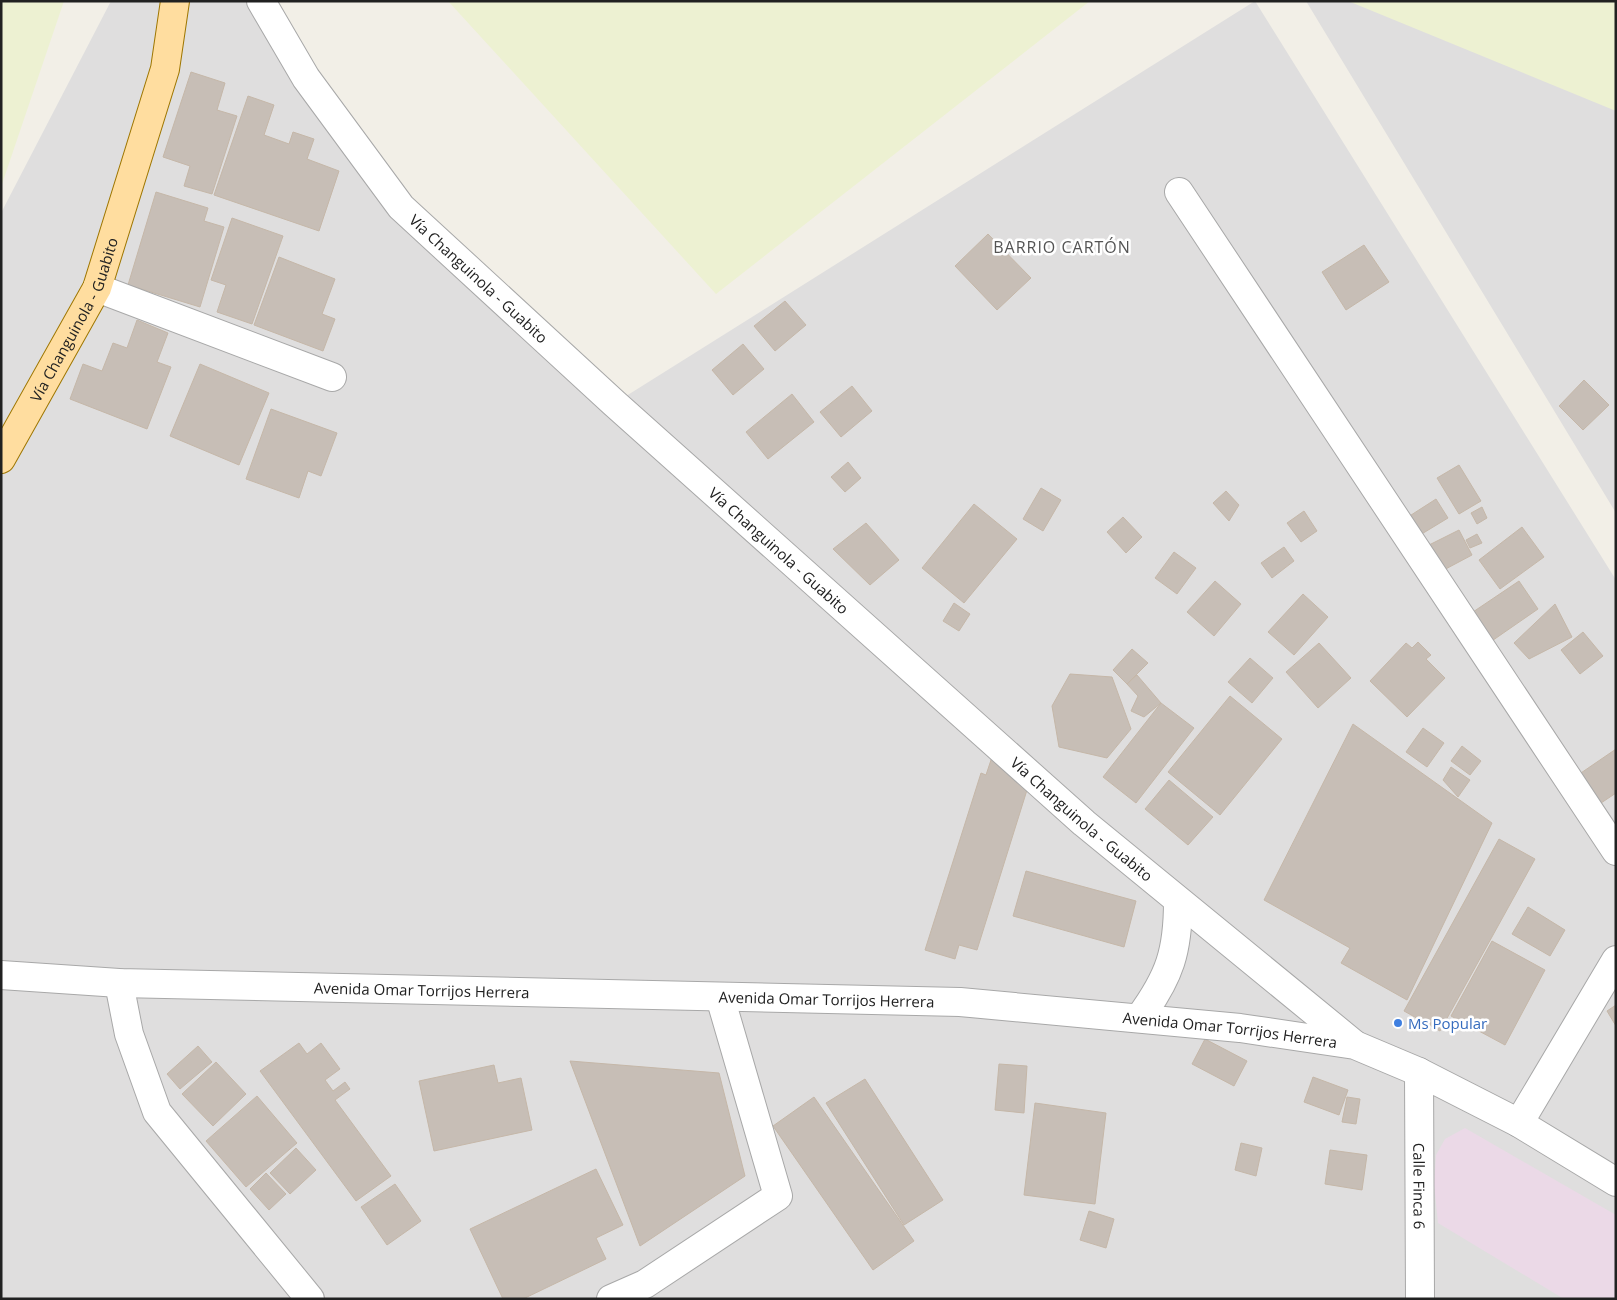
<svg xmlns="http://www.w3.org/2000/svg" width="1617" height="1300" font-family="'Open Sans',sans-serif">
	<rect width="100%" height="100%" fill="#f2efe7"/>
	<!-- residential -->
	<path fill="#dfdede" d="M 111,1 L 261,1 L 401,207 L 615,403 L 1255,1 L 1616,580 L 1616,1299 L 1,1299 L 1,213 Z
		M 1306,1 L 1616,1 L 1616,513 Z"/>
	<!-- industrial -->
	<path fill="#ebd9e7" d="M 1465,1128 L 1616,1215 L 1616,1299 L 1564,1299 L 1438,1223 L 1434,1184 L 1436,1155 L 1445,1139 Z"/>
	<!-- farmland -->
	<path fill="#edf1d2" d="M 1,1 L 64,1 L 1,187 Z
		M 448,1 L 1090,1 L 716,294 Z
		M 1348,1 L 1616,1 L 1616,111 Z"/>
	<!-- building -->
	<path fill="#c7beb6" stroke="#c5b7a8" d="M 191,72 L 225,83 L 217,110 L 237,116 L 212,194 L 184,186 L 190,166 L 163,157 Z
		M 248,96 L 274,105 L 264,135 L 289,144 L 293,132 L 314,139 L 307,159 L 339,171 L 319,231 L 214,195 Z
		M 156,192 L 208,208 L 204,221 L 224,227 L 200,307 L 128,285 Z
		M 232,218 L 283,236 L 252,324 L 217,312 L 226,285 L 211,280 Z
		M 988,234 L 1031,278 L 997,310 L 955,266 Z
		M 1364,245 L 1389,282 L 1346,310 L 1322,272 Z
		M 279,257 L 335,279 L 322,314 L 335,319 L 323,351 L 254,325 Z
		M 785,301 L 806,325 L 775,351 L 754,326 Z
		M 137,320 L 168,333 L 157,362 L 171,367 L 147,429 L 70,399 L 83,364 L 102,371 L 113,343 L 127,348 Z
		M 743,344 L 764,369 L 733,395 L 712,370 Z
		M 200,364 L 269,393 L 239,465 L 170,436 Z
		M 1584,380 L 1609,405 L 1583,430 L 1559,406 Z
		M 852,386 L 872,411 L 841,437 L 820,412 Z
		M 792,394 L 814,422 L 768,459 L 746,432 Z
		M 271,409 L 337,433 L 321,476 L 308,471 L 299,498 L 246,479 Z
		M 848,462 L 861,478 L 845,492 L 831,477 Z
		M 1459,465 L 1481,501 L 1459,514 L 1437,478 Z
		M 1041,488 L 1061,500 L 1043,531 L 1023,519 Z
		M 1226,491 L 1239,505 L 1229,521 L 1213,503 Z
		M 1436,499 L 1448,518 L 1420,535 L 1408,517 Z
		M 974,504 L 1017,539 L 964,603 L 922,568 Z
		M 1482,507 L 1487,518 L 1477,524 L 1471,513 Z
		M 1304,511 L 1317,531 L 1301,542 L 1287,523 Z
		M 1123,517 L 1142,537 L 1126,553 L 1107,532 Z
		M 866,523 L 899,560 L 870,585 L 833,549 Z
		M 1522,527 L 1544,557 L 1500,589 L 1479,560 Z
		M 1459,530 L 1472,555 L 1440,572 L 1427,546 Z
		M 1477,534 L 1482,543 L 1470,548 L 1466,540 Z
		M 1284,547 L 1294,561 L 1272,578 L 1261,563 Z
		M 1174,552 L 1196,568 L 1177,594 L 1155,578 Z
		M 1215,581 L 1241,604 L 1214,636 L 1187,612 Z
		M 1519,581 L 1538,609 L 1486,645 L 1467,616 Z
		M 1303,594 L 1328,617 L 1294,655 L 1268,632 Z
		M 954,603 L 970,614 L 959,631 L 943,621 Z
		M 1555,604 L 1572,637 L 1529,659 L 1514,643 Z
		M 1583,632 L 1603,656 L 1580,674 L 1561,650 Z
		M 1418,642 L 1431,655 L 1426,659 L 1445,678 L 1407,717 L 1370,681 L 1406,643 L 1412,648 Z
		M 1319,643 L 1351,678 L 1318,708 L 1286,672 Z
		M 1132,649 L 1148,663 L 1127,684 L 1113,670 Z
		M 1250,658 L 1273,678 L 1252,703 L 1228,682 Z
		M 1070,674 L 1112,677 L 1131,729 L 1107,758 L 1059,747 L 1052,706 Z
		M 1137,675 L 1161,703 L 1144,717 L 1131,711 L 1138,696 L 1127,684 Z
		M 1230,696 L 1282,739 L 1220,815 L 1168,772 Z
		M 1161,703 L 1194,728 L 1136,803 L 1103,777 Z
		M 1353,724 L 1492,823 L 1407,1000 L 1341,963 L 1350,948 L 1264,900 Z
		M 1423,728 L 1444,743 L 1427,767 L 1406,752 Z
		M 1462,746 L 1481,761 L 1470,775 L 1451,761 Z
		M 1616,749 L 1616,793 L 1598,805 L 1578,775 Z
		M 992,757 L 1027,790 L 977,950 L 959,945 L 955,959 L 925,950 L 981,773 L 986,775 Z
		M 1451,767 L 1470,780 L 1458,797 L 1443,780 Z
		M 1169,780 L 1213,817 L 1188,845 L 1145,809 Z
		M 1499,839 L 1535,859 L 1440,1031 L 1404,1011 Z
		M 1026,871 L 1136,901 L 1124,947 L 1013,916 Z
		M 1528,907 L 1565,930 L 1550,956 L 1512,934 Z
		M 1492,941 L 1545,970 L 1505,1045 L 1451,1016 Z
		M 1616,1005 L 1616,1026 L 1607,1011 Z
		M 1205,1039 L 1247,1061 L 1234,1086 L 1192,1064 Z
		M 299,1043 L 307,1054 L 321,1043 L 340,1069 L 325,1080 L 333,1091 L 345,1082 L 350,1089 L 335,1100 L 391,1176 L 356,1201 L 260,1071 Z
		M 198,1046 L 212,1062 L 180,1089 L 167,1074 Z
		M 570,1061 L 719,1073 L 745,1176 L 640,1246 Z
		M 216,1062 L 246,1094 L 213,1126 L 182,1094 Z
		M 999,1064 L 1027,1066 L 1024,1113 L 995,1110 Z
		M 494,1065 L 498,1083 L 521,1078 L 532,1130 L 434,1151 L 419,1081 Z
		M 1313,1077 L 1348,1090 L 1339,1115 L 1304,1102 Z
		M 865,1079 L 943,1200 L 904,1225 L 826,1103 Z
		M 257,1096 L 297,1143 L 246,1187 L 206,1141 Z
		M 814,1097 L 914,1241 L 873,1270 L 773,1126 Z
		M 1347,1097 L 1360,1099 L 1356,1124 L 1342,1122 Z
		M 1035,1103 L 1106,1113 L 1095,1204 L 1024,1195 Z
		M 1241,1143 L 1262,1148 L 1256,1176 L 1235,1170 Z
		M 296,1148 L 316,1170 L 290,1194 L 270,1173 Z
		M 1330,1150 L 1367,1155 L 1362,1190 L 1325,1184 Z
		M 596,1169 L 623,1225 L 596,1238 L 606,1259 L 523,1299 L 503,1299 L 470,1229 Z
		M 266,1173 L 286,1194 L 269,1210 L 250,1189 Z
		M 395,1184 L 421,1221 L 387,1245 L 361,1207 Z
		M 1089,1211 L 1114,1219 L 1106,1248 L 1080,1240 Z"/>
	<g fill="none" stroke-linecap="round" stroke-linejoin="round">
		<defs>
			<g id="minor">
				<path id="s1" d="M 261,1 L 306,78 L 401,207 L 614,403 L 1084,823 L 1354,1044"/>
				<path d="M 1179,192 L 1616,851"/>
				<path d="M 97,288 L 332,377"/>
				<path id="s2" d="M 1,975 L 119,983 L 960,1002 L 1240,1028 L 1355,1045 L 1419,1072 L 1519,1123 L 1616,1182"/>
				<path d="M 119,983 L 129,1034 L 157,1112 L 310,1299"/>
				<path d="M 1140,1017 C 1170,976 1178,951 1178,901"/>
				<path id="s3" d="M 1419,1072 L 1420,1299"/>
				<path d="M 1519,1123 L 1616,960"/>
				<path d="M 611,1299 L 645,1284 L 778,1196 L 720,997"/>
			</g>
			<g id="major">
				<path id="s4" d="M 1,459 L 97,288 L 165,69 L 175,1"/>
			</g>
		</defs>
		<!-- minor casing -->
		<use href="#minor" stroke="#a8a8a8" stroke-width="30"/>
		<!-- major casing -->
		<use href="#major" stroke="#9e7600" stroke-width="30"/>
		<!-- minor -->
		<use href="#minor" stroke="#fff" stroke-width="28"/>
		<!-- major -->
		<use href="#major" stroke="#ffdd9f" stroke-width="28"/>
	</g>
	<!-- markers -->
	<circle fill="#3f7fe0" stroke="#fff" stroke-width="2" cx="1398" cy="1023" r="5"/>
	<g text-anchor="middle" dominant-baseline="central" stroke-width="5" stroke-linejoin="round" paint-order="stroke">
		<!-- street labels -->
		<g font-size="15" fill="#212121" stroke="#fff">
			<text stroke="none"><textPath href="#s1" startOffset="355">Vía Changuinola - Guabito</textPath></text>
			<text stroke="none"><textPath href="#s4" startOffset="158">Vía Changuinola - Guabito</textPath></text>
			<text stroke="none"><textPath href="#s1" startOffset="760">Vía Changuinola - Guabito</textPath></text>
			<text stroke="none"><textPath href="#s1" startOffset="1165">Vía Changuinola - Guabito</textPath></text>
			<text stroke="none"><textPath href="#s2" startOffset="421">Avenida Omar Torrijos Herrera</textPath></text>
			<text stroke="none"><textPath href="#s2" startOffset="826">Avenida Omar Torrijos Herrera</textPath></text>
			<text stroke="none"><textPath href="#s2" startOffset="1231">Avenida Omar Torrijos Herrera</textPath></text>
			<text stroke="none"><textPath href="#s3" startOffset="114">Calle Finca 6</textPath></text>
		</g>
		<!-- shop labels -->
		<g font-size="15" fill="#366cbe" stroke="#fff" text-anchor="start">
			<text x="1408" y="1023">Ms Popular</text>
		</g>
		<!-- neighbourhood labels -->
		<g font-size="16" letter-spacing="1" fill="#545454" stroke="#fff">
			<text x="1062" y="247">BARRIO CARTÓN</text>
		</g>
	</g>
	<!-- border -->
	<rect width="1617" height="1300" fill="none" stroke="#212121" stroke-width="5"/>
</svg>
